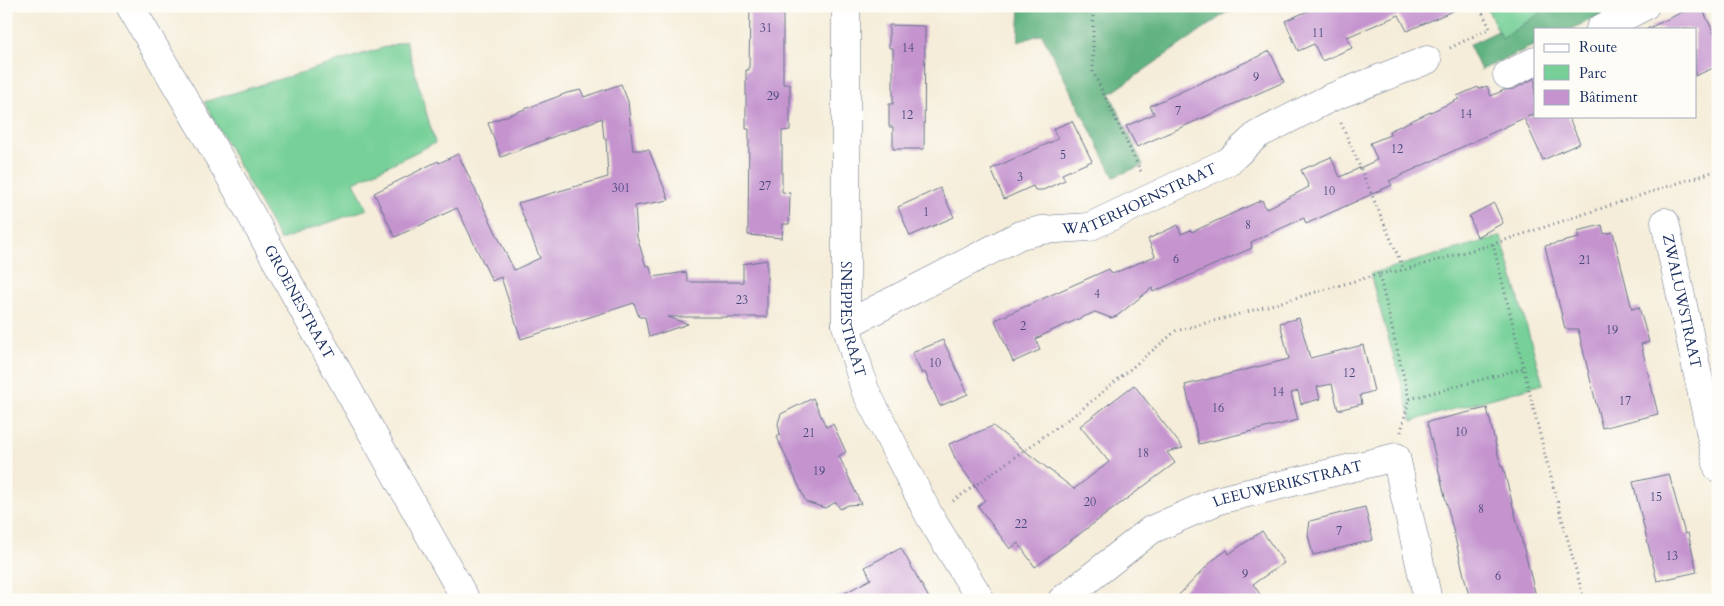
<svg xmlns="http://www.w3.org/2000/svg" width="1724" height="606" font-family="Cardo,serif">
	<rect width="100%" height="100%" fill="#fdfcf7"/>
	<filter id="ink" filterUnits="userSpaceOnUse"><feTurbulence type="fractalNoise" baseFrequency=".02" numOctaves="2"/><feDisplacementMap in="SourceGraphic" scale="10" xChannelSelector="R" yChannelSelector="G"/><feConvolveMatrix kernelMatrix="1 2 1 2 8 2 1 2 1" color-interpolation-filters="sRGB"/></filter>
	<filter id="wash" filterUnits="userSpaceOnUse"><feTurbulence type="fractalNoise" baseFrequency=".0096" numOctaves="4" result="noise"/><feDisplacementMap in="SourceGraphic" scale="20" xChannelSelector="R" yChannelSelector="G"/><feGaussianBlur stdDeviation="1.12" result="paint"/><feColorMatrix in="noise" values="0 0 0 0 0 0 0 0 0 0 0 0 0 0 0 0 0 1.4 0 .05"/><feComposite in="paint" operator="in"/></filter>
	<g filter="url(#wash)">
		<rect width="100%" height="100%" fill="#f5edd9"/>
		<!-- green -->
		<path fill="#76d097" stroke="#48807a" d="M 1486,6 L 1550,6 L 1502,39 Z
			M 406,41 L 435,143 L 354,182 L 367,209 L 280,240 L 204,102 Z
			M 1501,236 L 1543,384 L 1412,421 L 1370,274 Z"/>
		<!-- forest -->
		<path fill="#60b280" stroke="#3e706f" d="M 1020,6 L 1236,6 L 1110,94 L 1143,165 L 1114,177 L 1042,34 L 1018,42 Z
			M 1550,6 L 1621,6 L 1571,29 L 1535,29 L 1535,45 L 1481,70 L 1469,45 L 1498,31 L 1502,39 Z"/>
		<g id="blocks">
			<!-- building -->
			<path fill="#c594cf" d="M 750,6 L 783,6 L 783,84 L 790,84 L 790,130 L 782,131 L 782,192 L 790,193 L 789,224 L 783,224 L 782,238 L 748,235 L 749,129 L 746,129 L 746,70 L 749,70 Z
				M 1319,6 L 1464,6 L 1407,31 L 1399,15 L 1347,37 L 1352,48 L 1322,61 L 1314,44 L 1298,51 L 1285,21 Z
				M 1695,6 L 1701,6 L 1718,42 L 1718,66 L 1695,76 L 1695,29 L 1647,29 Z
				M 889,25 L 925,26 L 924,149 L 893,149 L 893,127 L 889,127 L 889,104 L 893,104 L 893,48 L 889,48 Z
				M 1270,51 L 1284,82 L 1137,147 L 1126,126 L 1154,114 L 1150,106 Z
				M 1535,78 L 1535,113 L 1527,116 L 1568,116 L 1580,143 L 1543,160 L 1524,118 L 1389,181 L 1392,185 L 1306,224 L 1304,218 L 1251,242 L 1252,248 L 1153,292 L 1152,288 L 1117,316 L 1111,318 L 1095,312 L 1051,331 L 1036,339 L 1040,350 L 1013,362 L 995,320 L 1109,269 L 1112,274 L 1155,256 L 1148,239 L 1178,225 L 1181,234 L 1191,230 L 1192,232 L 1262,200 L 1266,209 L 1309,187 L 1301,170 L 1331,157 L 1340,177 L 1377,160 L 1370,143 L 1390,135 L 1389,131 L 1459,99 L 1457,96 L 1478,87 L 1479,89 L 1487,86 L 1491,96 L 1504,90 L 1514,89 Z
				M 621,84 L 628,101 L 633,150 L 649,150 L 669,200 L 635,206 L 637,237 L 646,266 L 649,265 L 653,277 L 686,272 L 688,282 L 743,282 L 743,264 L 767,260 L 767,317 L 668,317 L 688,324 L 649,337 L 645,317 L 639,317 L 634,303 L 521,339 L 501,277 L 492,281 L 457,208 L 395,237 L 374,193 L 438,161 L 439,163 L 458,154 L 514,270 L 540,258 L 518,203 L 608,177 L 606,139 L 604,139 L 602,118 L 501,157 L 488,123 L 567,93 L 581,90 L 584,97 Z
				M 1072,121 L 1092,161 L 1062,174 L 1065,180 L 1043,190 L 1035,190 L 1033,186 L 1004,199 L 991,169 L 1058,139 L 1053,129 Z
				M 940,188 L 954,217 L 910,236 L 898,207 Z
				M 1494,203 L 1503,223 L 1477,237 L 1469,216 Z
				M 1602,225 L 1604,234 L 1613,232 L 1632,309 L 1639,307 L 1649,342 L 1641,344 L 1658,414 L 1602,428 L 1578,329 L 1565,329 L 1545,246 L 1579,238 L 1577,231 Z
				M 1299,318 L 1310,358 L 1363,345 L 1374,391 L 1360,395 L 1362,404 L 1338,410 L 1332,384 L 1317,387 L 1320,399 L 1301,404 L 1298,391 L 1291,393 L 1298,420 L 1199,444 L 1185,385 L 1289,359 L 1280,323 Z
				M 943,340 L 968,394 L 940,406 L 925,372 L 922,374 L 912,353 Z
				M 1134,385 L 1183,448 L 1167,452 L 1175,463 L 1035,567 L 1018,543 L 1010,549 L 978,506 L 985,500 L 956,460 L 949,444 L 993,426 L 1074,489 L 1109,462 L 1080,426 Z
				M 813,398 L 826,427 L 833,424 L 846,452 L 839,456 L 861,504 L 848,505 L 840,509 L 836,502 L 825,508 L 806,502 L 777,437 L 780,435 L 778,423 L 781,414 Z
				M 1487,408 L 1501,467 L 1503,467 L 1537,600 L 1470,600 L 1427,422 Z
				M 1669,474 L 1685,534 L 1688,533 L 1697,572 L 1657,581 L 1633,482 Z
				M 1365,507 L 1373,540 L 1313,555 L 1308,535 L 1310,521 Z
				M 1262,531 L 1284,563 L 1253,584 L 1264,600 L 1174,600 L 1213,560 L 1227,550 L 1229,554 Z
				M 901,548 L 930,600 L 832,600 L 871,579 L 865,567 Z"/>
		</g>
	</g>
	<g filter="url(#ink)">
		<use href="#blocks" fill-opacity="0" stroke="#677289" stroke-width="1"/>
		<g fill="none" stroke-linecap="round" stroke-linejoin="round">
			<defs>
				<g id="minor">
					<path id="s1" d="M 130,6 L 232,180 L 319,338 L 466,600"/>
					<path id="s2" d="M 846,6 L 846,325 L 865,390 L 930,517 L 981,600"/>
					<path d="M 1600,29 L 1645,6"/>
					<path d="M 1507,75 L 1535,61"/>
					<path id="s3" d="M 1665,222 L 1718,468"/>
					<path id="s4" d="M 846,325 L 1020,235 L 1042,230 L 1089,227 L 1229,161 L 1257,135 L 1330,98 L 1427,60"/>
					<path id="s5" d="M 1062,600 L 1151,530 L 1219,500 L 1396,457 L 1428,600"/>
				</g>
			</defs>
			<!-- minor casing -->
			<use href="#minor" stroke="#677289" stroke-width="29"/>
			<!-- path -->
			<path stroke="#677289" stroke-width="3" stroke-dasharray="1 4" stroke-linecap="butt" d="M 1093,6 L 1093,72 L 1142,174
				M 1450,48 L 1490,28 L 1479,6
				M 1341,123 L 1404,270
				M 1493,244 L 1546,459 L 1584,600
				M 1409,399 L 1379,274 L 1404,270 L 1493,244 L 1718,170
				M 1401,432 L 1409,399 L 1525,368
				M 953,501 L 1081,410 L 1176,331 L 1236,315 L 1379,274"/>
			<!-- minor -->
			<use href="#minor" stroke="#fff" stroke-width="28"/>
		</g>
	</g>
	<g text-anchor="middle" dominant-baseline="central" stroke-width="4.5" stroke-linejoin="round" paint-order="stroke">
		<!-- number labels -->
		<g font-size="12" fill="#46487a">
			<text x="766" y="28">31</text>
			<text x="1318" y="33">11</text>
			<text x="908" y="48">14</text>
			<text x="1256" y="77">9</text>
			<text x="773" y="96">29</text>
			<text x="1178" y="111">7</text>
			<text x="1466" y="114">14</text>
			<text x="907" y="115">12</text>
			<text x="1397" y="149">12</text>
			<text x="1063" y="155">5</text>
			<text x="1020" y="177">3</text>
			<text x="765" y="186">27</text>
			<text x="621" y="188">301</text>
			<text x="1329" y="191">10</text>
			<text x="926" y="212">1</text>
			<text x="1248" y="225">8</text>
			<text x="1176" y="259">6</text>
			<text x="1585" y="260">21</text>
			<text x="1097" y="294">4</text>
			<text x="742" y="300">23</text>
			<text x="1023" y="326">2</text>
			<text x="1612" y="330">19</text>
			<text x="935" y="363">10</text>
			<text x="1349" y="373">12</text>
			<text x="1278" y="392">14</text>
			<text x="1625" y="401">17</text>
			<text x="1218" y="408">16</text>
			<text x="1461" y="432">10</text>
			<text x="809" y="433">21</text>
			<text x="1143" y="453">18</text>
			<text x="819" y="471">19</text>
			<text x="1656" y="497">15</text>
			<text x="1090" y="502">20</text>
			<text x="1481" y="509">8</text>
			<text x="1021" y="524">22</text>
			<text x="1339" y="531">7</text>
			<text x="1672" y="556">13</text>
			<text x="1245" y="574">9</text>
			<text x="1498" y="576">6</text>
		</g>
		<!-- street labels -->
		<g font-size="15" fill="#1b2f5e" stroke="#fdfcf7">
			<text stroke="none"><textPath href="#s4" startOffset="322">WATERHOENSTRAAT</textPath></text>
			<text stroke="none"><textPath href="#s3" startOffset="81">ZWALUWSTRAAT</textPath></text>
			<text stroke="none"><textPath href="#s1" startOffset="341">GROENESTRAAT</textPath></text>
			<text stroke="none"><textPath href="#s2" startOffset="314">SNEPPESTRAAT</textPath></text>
			<text stroke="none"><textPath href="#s5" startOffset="258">LEEUWERIKSTRAAT</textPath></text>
		</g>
	</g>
	<!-- margin -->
	<rect width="1724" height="606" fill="none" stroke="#fdfcf7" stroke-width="25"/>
	<!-- legend -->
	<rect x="1534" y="28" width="162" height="90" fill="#fdfcf7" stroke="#a3aaba"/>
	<rect x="1544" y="44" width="25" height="8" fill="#ffffff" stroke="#a3aaba"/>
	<text x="1579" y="52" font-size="15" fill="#1b2f5e">Route</text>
	<rect x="1544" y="65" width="25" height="15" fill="#76d097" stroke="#a3aaba"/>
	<text x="1579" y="78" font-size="15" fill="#1b2f5e">Parc</text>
	<rect x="1544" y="90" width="25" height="15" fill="#c594cf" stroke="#a3aaba"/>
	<text x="1579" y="102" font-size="15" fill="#1b2f5e">Bâtiment</text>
</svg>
